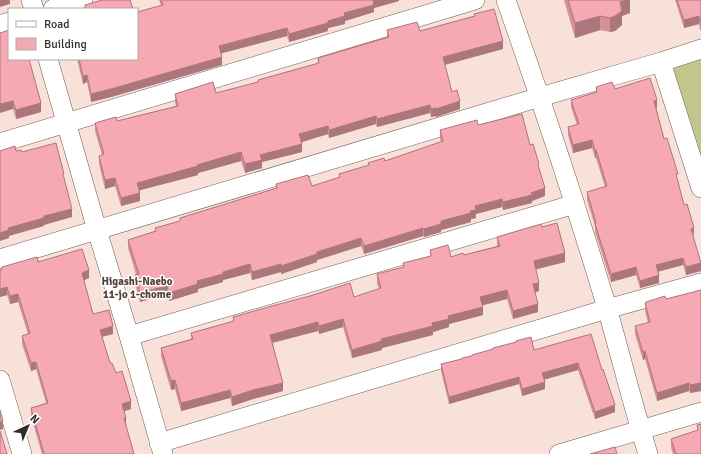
<svg xmlns="http://www.w3.org/2000/svg" width="701" height="454" font-family="Signika,sans-serif">
	<rect width="100%" height="100%" fill="#f7e1d8"/>
	<!-- green -->
	<path fill="#c1c68d" d="M 701,54 L 701,161 L 671,63 Z"/>
	<g fill="none" stroke-linecap="round" stroke-linejoin="round">
		<defs>
			<path id="minor" d="M 31,0 L 34,9
				M 506,0 C 542,102 576,205 607,308 C 621,357 633,406 648,454
				M 53,9 L 83,0
				M 0,25 L 9,22
				M 48,59 L 97,230 L 129,336 L 163,454
				M 661,62 L 701,188
				M 0,143 L 475,0
				M 0,259 L 540,97 L 661,62 L 701,49
				M 129,336 L 575,204
				M 0,380 L 22,454
				M 159,443 L 607,309 L 701,283
				M 559,454 L 701,412"/>
		</defs>
		<!-- minor casing -->
		<use href="#minor" stroke="#705e56" stroke-width="20"/>
		<!-- minor -->
		<use href="#minor" stroke="#fff" stroke-width="19"/>
	</g>
	<!-- wall -->
	<path fill="#d49199" d="M 159,0 L 399,0 L 399,1 L 374,8 L 374,12 L 345,21 L 345,24 L 328,28 L 328,31 L 289,42 L 287,36 L 221,53 L 222,65 L 111,97 L 91,102 L 87,82 L 83,84 L 77,59 L 137,59 L 161,5 Z
		M 564,0 L 630,0 L 630,13 L 622,16 L 622,25 L 615,31 L 610,32 L 600,30 L 575,38 Z
		M 675,0 L 701,0 L 701,30 L 700,30 L 699,24 L 684,28 Z
		M 474,14 L 503,49 L 445,65 L 452,92 L 460,109 L 436,117 L 436,116 L 431,117 L 430,113 L 377,127 L 376,124 L 329,138 L 328,134 L 301,142 L 302,152 L 262,162 L 262,168 L 245,173 L 241,161 L 198,173 L 198,175 L 140,190 L 140,201 L 121,206 L 115,186 L 105,189 L 99,164 L 99,156 L 102,155 L 95,131 L 95,123 L 117,121 L 176,106 L 175,102 L 175,94 L 216,93 L 258,82 L 258,80 L 318,63 L 318,58 L 387,37 L 387,30 L 420,31 L 474,16 Z
		M 0,33 L 41,112 L 16,119 L 13,109 Z
		M 596,87 L 615,89 L 657,108 L 656,108 L 664,139 L 693,236 L 701,271 L 686,275 L 683,265 L 658,272 L 659,283 L 640,288 L 636,275 L 611,282 L 595,232 L 595,226 L 587,200 L 587,192 L 605,187 L 596,158 L 595,158 L 592,148 L 573,153 L 568,135 L 568,127 L 577,125 L 571,107 L 571,100 L 596,92 Z
		M 478,125 L 530,145 L 539,169 L 545,196 L 532,201 L 532,203 L 503,210 L 502,207 L 476,214 L 476,218 L 471,219 L 471,222 L 441,230 L 441,232 L 424,237 L 423,236 L 364,254 L 361,246 L 317,260 L 317,262 L 281,274 L 281,272 L 252,280 L 250,273 L 223,280 L 223,282 L 198,289 L 198,292 L 169,301 L 167,294 L 140,302 L 135,283 L 135,275 L 136,274 L 128,248 L 128,240 L 155,231 L 155,228 L 180,221 L 180,218 L 276,188 L 276,184 L 312,186 L 339,178 L 339,174 L 368,166 L 368,163 L 385,161 L 441,142 L 440,138 L 440,130 Z
		M 542,227 L 565,262 L 536,269 L 539,291 L 535,292 L 538,312 L 513,319 L 507,299 L 482,305 L 483,315 L 449,324 L 449,327 L 433,332 L 433,335 L 382,348 L 382,350 L 352,358 L 343,327 L 319,334 L 318,331 L 273,343 L 283,391 L 253,399 L 232,406 L 230,398 L 181,411 L 175,389 L 171,390 L 161,356 L 161,348 L 191,339 L 191,333 L 233,321 L 233,317 L 354,297 L 379,289 L 377,283 L 377,274 L 403,268 L 403,263 L 430,256 L 430,250 L 451,257 L 464,255 L 497,246 L 497,237 Z
		M 38,262 L 89,278 L 84,280 L 93,314 L 113,334 L 102,337 L 110,363 L 116,373 L 131,409 L 124,411 L 126,426 L 134,454 L 42,454 L 31,416 L 31,408 L 46,403 L 36,369 L 31,371 L 22,344 L 22,336 L 28,334 L 18,302 L 10,304 L 7,295 L 0,297 L 0,270 L 2,269 L 2,267 Z
		M 701,290 L 701,391 L 690,393 L 689,391 L 657,401 L 645,359 L 643,360 L 635,334 L 635,326 L 648,323 L 645,311 L 645,303 L 666,299 Z
		M 534,350 L 602,370 L 615,412 L 595,419 L 578,370 L 544,380 L 545,389 L 522,396 L 519,384 L 449,404 L 441,371 L 441,364 L 462,359 L 472,356 Z
		M 701,424 L 701,454 L 673,454 L 671,448 L 671,439 L 697,431 L 697,425 Z"/>
	<!-- shaded-wall -->
	<path fill="#ac767d" d="M 0,0 L 10,0 L 10,4 L 0,7 Z
		M 373,0 L 399,0 L 399,1 L 374,8 L 374,12 L 345,21 L 345,24 L 328,28 L 328,31 L 289,42 L 289,34 L 328,21 Z
		M 625,0 L 630,0 L 630,13 L 622,16 L 622,25 L 615,31 L 610,32 L 610,18 L 620,2 Z
		M 600,16 L 600,30 L 575,38 L 575,23 Z
		M 699,16 L 699,24 L 684,28 L 684,20 Z
		M 287,28 L 287,36 L 219,54 L 219,46 Z
		M 503,41 L 503,49 L 443,65 L 443,57 Z
		M 222,57 L 222,65 L 111,97 L 91,102 L 91,94 Z
		M 87,75 L 87,82 L 83,84 L 83,76 Z
		M 657,100 L 657,108 L 654,109 L 654,101 Z
		M 13,101 L 13,109 L 0,113 L 0,104 Z
		M 460,101 L 460,109 L 436,117 L 436,109 Z
		M 41,103 L 41,112 L 16,119 L 16,110 Z
		M 430,105 L 430,113 L 377,127 L 377,119 Z
		M 436,108 L 436,116 L 431,117 L 431,109 Z
		M 376,116 L 376,124 L 329,138 L 329,130 Z
		M 328,126 L 328,134 L 299,143 L 299,134 Z
		M 592,140 L 592,148 L 573,153 L 573,145 Z
		M 302,144 L 302,152 L 262,162 L 262,168 L 245,173 L 245,164 L 260,155 Z
		M 595,150 L 596,150 L 596,158 L 595,158 Z
		M 241,152 L 241,161 L 198,173 L 198,175 L 137,191 L 137,183 Z
		M 115,178 L 115,186 L 105,189 L 105,180 Z
		M 545,188 L 545,196 L 532,201 L 532,203 L 503,210 L 503,202 Z
		M 140,193 L 140,201 L 121,206 L 121,198 Z
		M 502,199 L 502,207 L 476,214 L 476,218 L 471,219 L 471,222 L 441,230 L 441,232 L 424,237 L 424,229 L 441,221 L 470,211 L 475,206 Z
		M 72,209 L 72,217 L 44,225 L 44,226 L 9,236 L 9,238 L 0,241 L 0,233 L 8,228 L 44,216 Z
		M 423,228 L 423,236 L 364,254 L 364,246 Z
		M 694,228 L 694,236 L 691,229 Z
		M 361,238 L 361,246 L 317,260 L 317,262 L 281,274 L 281,266 L 317,252 Z
		M 565,253 L 565,262 L 534,270 L 534,261 Z
		M 683,258 L 683,265 L 656,272 L 656,265 Z
		M 701,263 L 701,271 L 686,275 L 686,267 Z
		M 250,264 L 250,273 L 223,280 L 223,282 L 198,289 L 198,292 L 169,301 L 169,293 L 197,281 L 223,272 Z
		M 281,264 L 281,272 L 252,280 L 252,272 Z
		M 636,267 L 636,275 L 611,282 L 611,274 Z
		M 89,270 L 89,278 L 82,281 L 82,273 Z
		M 659,275 L 659,283 L 640,288 L 640,281 Z
		M 539,283 L 539,291 L 533,293 L 533,284 Z
		M 167,286 L 167,294 L 140,302 L 140,293 Z
		M 7,287 L 7,295 L 0,297 L 0,289 Z
		M 507,290 L 507,299 L 480,306 L 480,297 Z
		M 18,294 L 18,302 L 10,304 L 10,296 Z
		M 538,304 L 538,312 L 513,319 L 513,311 Z
		M 483,307 L 483,315 L 449,324 L 449,327 L 433,332 L 433,335 L 382,348 L 382,350 L 352,358 L 352,350 L 448,316 Z
		M 343,319 L 343,327 L 319,334 L 319,326 Z
		M 318,322 L 318,331 L 270,343 L 270,335 Z
		M 113,326 L 113,334 L 100,337 L 100,330 Z
		M 645,351 L 645,359 L 643,360 L 643,352 Z
		M 36,362 L 36,369 L 31,371 L 31,363 Z
		M 578,363 L 578,370 L 542,380 L 542,373 Z
		M 519,377 L 519,384 L 449,404 L 449,397 Z
		M 175,380 L 175,389 L 171,390 L 171,381 Z
		M 545,382 L 545,389 L 522,396 L 522,389 Z
		M 283,383 L 283,391 L 253,399 L 232,406 L 232,397 L 253,390 Z
		M 689,383 L 689,391 L 657,401 L 657,393 Z
		M 701,383 L 701,391 L 690,393 L 690,385 Z
		M 230,390 L 230,398 L 181,411 L 181,403 Z
		M 131,401 L 131,409 L 122,412 L 122,404 Z
		M 615,405 L 615,412 L 595,419 L 595,412 Z
		M 124,418 L 126,418 L 126,426 Z
		M 3,421 L 3,429 L 0,430 L 0,422 Z"/>
	<!-- building -->
	<path fill="#f6a9b2" stroke="#ac767d" d="M 102,0 L 130,0 L 133,9 L 79,9 L 85,8 L 85,5 Z
		M 161,0 L 374,0 L 373,0 L 374,5 L 344,13 L 345,16 L 328,21 L 328,23 L 289,34 L 287,28 L 219,46 L 222,57 L 111,89 L 91,94 L 87,75 L 83,76 L 79,59 L 137,59 L 137,12 L 163,5 Z
		M 568,0 L 625,0 L 620,2 L 622,11 L 615,16 L 610,18 L 600,16 L 575,23 Z
		M 677,0 L 701,0 L 701,22 L 700,22 L 699,16 L 684,20 Z
		M 494,9 L 503,41 L 443,57 L 452,92 L 457,90 L 460,101 L 436,109 L 436,108 L 431,109 L 430,105 L 377,119 L 376,116 L 329,130 L 328,126 L 299,134 L 302,144 L 260,155 L 262,160 L 245,164 L 241,152 L 197,165 L 198,166 L 137,183 L 140,193 L 121,198 L 115,178 L 105,180 L 99,156 L 104,154 L 95,123 L 116,117 L 117,121 L 178,106 L 175,94 L 213,82 L 216,93 L 258,82 L 258,80 L 319,63 L 318,58 L 389,37 L 387,30 L 417,22 L 420,31 L 475,16 L 474,14 Z
		M 9,30 L 9,59 L 29,59 L 41,103 L 16,110 L 13,101 L 0,104 L 0,33 Z
		M 650,78 L 657,100 L 654,101 L 664,139 L 667,138 L 678,174 L 676,174 L 684,205 L 687,204 L 694,228 L 691,229 L 701,263 L 686,267 L 683,258 L 656,265 L 659,275 L 640,281 L 636,267 L 611,274 L 595,224 L 596,223 L 587,192 L 607,186 L 596,150 L 595,150 L 592,140 L 573,145 L 568,127 L 579,124 L 571,100 L 597,92 L 596,87 L 612,82 L 615,89 Z
		M 522,114 L 530,145 L 533,144 L 539,164 L 538,165 L 545,188 L 531,193 L 532,195 L 503,202 L 502,199 L 475,206 L 476,210 L 470,211 L 471,213 L 441,221 L 441,224 L 424,229 L 423,228 L 364,246 L 361,238 L 317,252 L 317,254 L 281,266 L 281,264 L 252,272 L 250,264 L 223,272 L 223,274 L 197,281 L 198,284 L 169,293 L 167,286 L 140,293 L 135,275 L 139,274 L 128,240 L 156,231 L 155,228 L 180,221 L 180,218 L 277,188 L 276,184 L 308,175 L 312,186 L 340,177 L 339,174 L 369,165 L 368,163 L 384,158 L 385,161 L 443,141 L 440,130 L 477,120 L 478,125 Z
		M 56,143 L 64,174 L 63,174 L 72,209 L 44,216 L 44,218 L 8,228 L 9,230 L 0,233 L 0,151 L 15,146 L 16,151 L 21,150 L 22,152 Z
		M 557,223 L 565,253 L 534,261 L 539,283 L 533,284 L 538,304 L 513,311 L 507,290 L 480,297 L 483,307 L 448,316 L 449,319 L 432,323 L 433,326 L 381,339 L 382,341 L 352,350 L 343,319 L 319,326 L 318,322 L 270,335 L 283,383 L 253,390 L 232,397 L 230,390 L 181,403 L 175,380 L 171,381 L 161,348 L 193,339 L 191,333 L 234,321 L 233,317 L 272,306 L 310,296 L 350,283 L 354,297 L 381,288 L 377,274 L 404,267 L 403,263 L 431,256 L 430,250 L 448,245 L 451,257 L 463,253 L 464,255 L 500,246 L 497,237 L 541,224 L 542,227 Z
		M 82,249 L 89,270 L 82,273 L 93,314 L 109,310 L 113,326 L 100,330 L 110,363 L 112,363 L 116,373 L 122,371 L 131,401 L 122,404 L 126,418 L 124,418 L 134,454 L 44,454 L 31,408 L 48,403 L 36,362 L 31,363 L 22,336 L 30,333 L 18,294 L 10,296 L 7,287 L 0,289 L 0,270 L 2,269 L 2,267 L 37,257 L 38,262 Z
		M 701,290 L 701,383 L 690,385 L 689,383 L 657,393 L 645,351 L 643,352 L 635,326 L 650,322 L 645,303 L 646,303 L 646,302 L 665,296 L 666,299 Z
		M 591,334 L 602,370 L 603,369 L 615,405 L 595,412 L 578,363 L 542,373 L 545,382 L 522,389 L 519,377 L 449,397 L 441,364 L 462,359 L 462,358 L 472,356 L 472,355 L 493,349 L 493,348 L 516,342 L 516,341 L 531,337 L 534,350 Z
		M 0,410 L 3,421 L 0,422 Z
		M 701,424 L 701,454 L 676,454 L 671,439 L 698,430 L 697,425 Z
		M 0,431 L 7,454 L 0,454 Z
		M 615,447 L 617,454 L 590,454 Z"/>
	<g text-anchor="middle" dominant-baseline="central" stroke-width="3" stroke-linejoin="round" paint-order="stroke">
		<!-- neighbourhood labels -->
		<g font-size="11" font-weight="bold" fill="#504038" stroke="#fff">
			<text x="137" y="281">Higashi-Naebo<tspan x="137" dy="13">11-jo 1-chome</tspan></text>
		</g>
	</g>
	<!-- legend -->
	<rect x="8" y="8" width="130" height="52" fill="#ffffff" stroke="#aeaba9"/>
	<rect x="16" y="21" width="20" height="6" fill="#ffffff" stroke="#aeaba9"/>
	<text x="44" y="28" font-size="12" fill="#342c28">Road</text>
	<rect x="16" y="38" width="20" height="12" fill="#f6a9b2" stroke="#aeaba9"/>
	<text x="44" y="48" font-size="12" fill="#342c28">Building</text>
	<!-- north arrow -->
	<g transform="translate(28 426) rotate(44)" stroke="#ffffff" stroke-width="3" paint-order="stroke">
	<path d="M0-3L7 15L0 10L-7 15Z" fill="#342c28"/>
	<text y="-6" font-size="11" font-weight="bold" text-anchor="middle" fill="#342c28">N</text>
	</g>
</svg>
